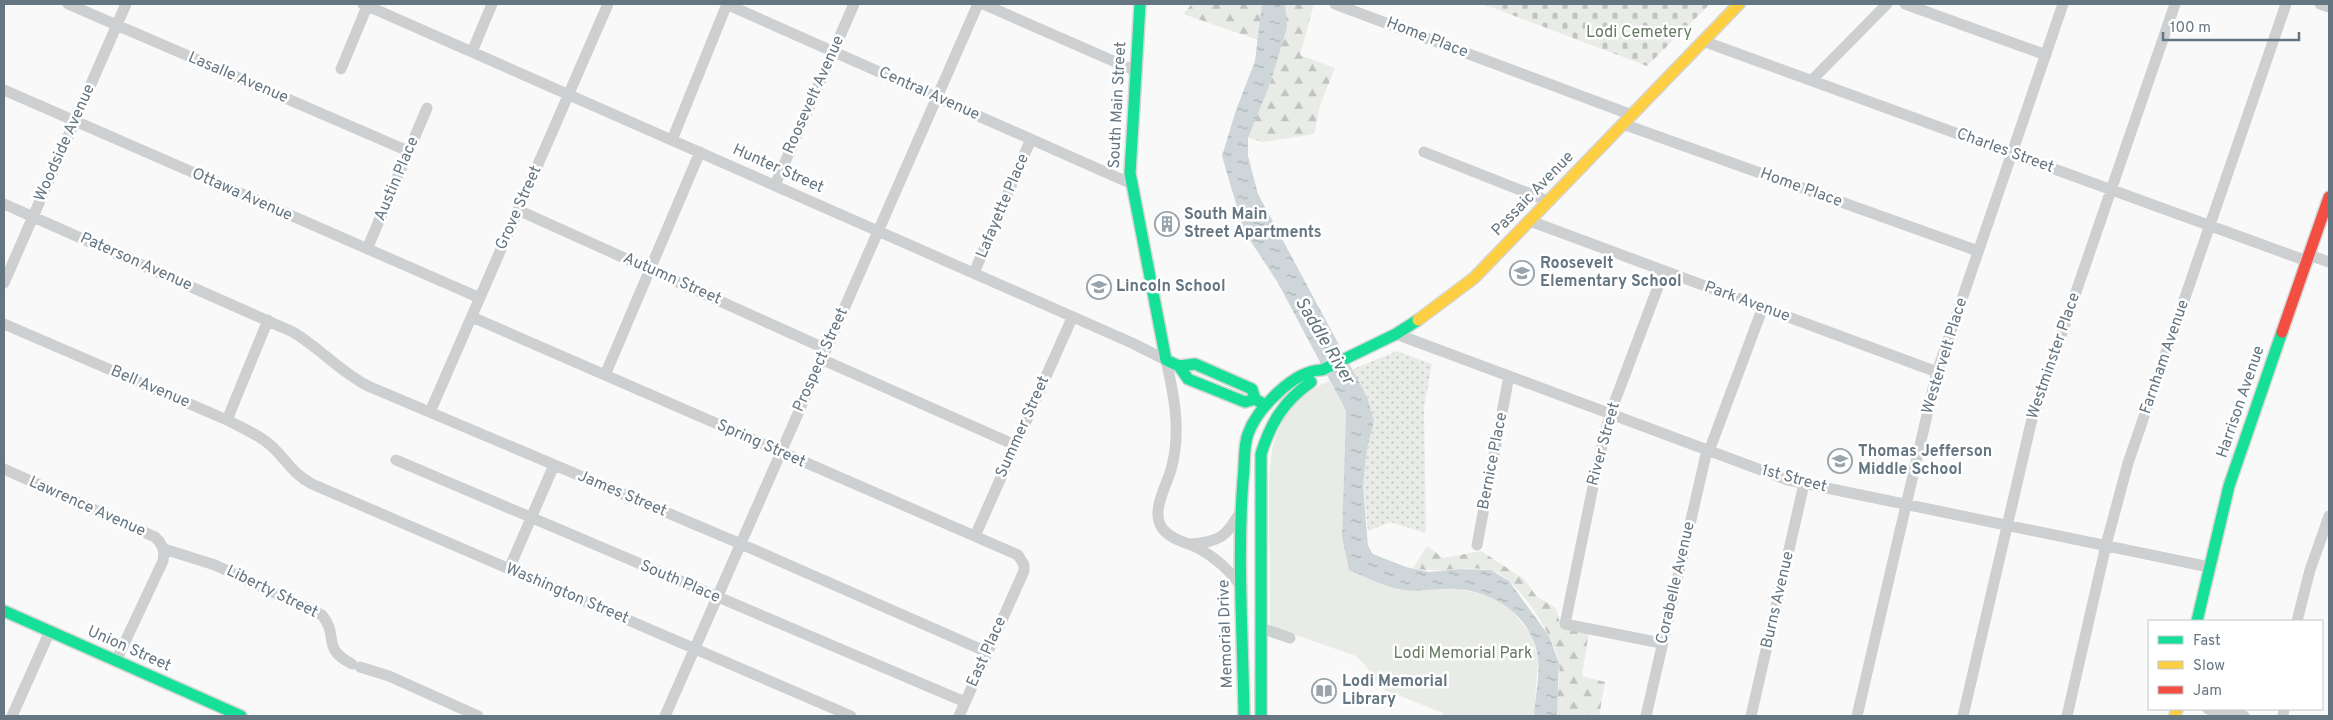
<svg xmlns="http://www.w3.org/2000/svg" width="2333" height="720" font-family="Overpass,sans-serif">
	<defs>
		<pattern id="grass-dots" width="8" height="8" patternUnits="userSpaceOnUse" patternTransform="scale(1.25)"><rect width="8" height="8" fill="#e8ebe6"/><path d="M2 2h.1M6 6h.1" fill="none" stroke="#c0c3c0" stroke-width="1.8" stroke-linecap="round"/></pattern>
		<pattern id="forest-firs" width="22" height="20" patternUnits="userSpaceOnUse" patternTransform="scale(1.25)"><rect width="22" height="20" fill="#e8ebe6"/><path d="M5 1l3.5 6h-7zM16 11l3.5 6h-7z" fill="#c0c3c0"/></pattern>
		<pattern id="cemetery-stones" width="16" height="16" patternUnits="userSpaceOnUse" patternTransform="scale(1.25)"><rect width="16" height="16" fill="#e8ebe6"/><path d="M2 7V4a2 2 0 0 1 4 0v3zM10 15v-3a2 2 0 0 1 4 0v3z" fill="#c0c3c0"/></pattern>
		<pattern id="water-ripples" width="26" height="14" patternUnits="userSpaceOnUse" patternTransform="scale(1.25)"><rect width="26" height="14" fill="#ced6d9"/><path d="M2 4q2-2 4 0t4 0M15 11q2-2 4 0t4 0" fill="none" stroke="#abb2b5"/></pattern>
	</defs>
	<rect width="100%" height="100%" fill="#f9f9f9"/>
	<!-- grass -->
	<path fill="url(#grass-dots)" d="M 1397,351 L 1432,364 L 1424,408 L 1426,533 L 1390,522 L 1368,531 L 1363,485 L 1367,449 L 1374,421 L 1367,397 L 1351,370 Z"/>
	<!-- forest -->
	<path fill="url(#forest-firs)" d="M 1192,4 L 1262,4 L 1258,40 L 1183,14 Z
		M 1285,4 L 1314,4 L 1300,55 L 1335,68 L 1320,105 L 1314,134 L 1263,142 L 1248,138 L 1270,84 L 1286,27 Z
		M 1427,546 L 1443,558 L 1481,551 L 1524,579 L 1537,597 L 1556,608 L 1561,627 L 1589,631 L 1582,676 L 1605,682 L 1599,716 L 1557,716 C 1556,699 1561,679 1559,663 C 1555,637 1516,575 1490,570 C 1464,565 1439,574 1413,568 Z"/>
	<!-- cemetery -->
	<path fill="url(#cemetery-stones)" d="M 1483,4 L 1710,4 L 1647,66 Z"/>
	<!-- park -->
	<path fill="#e8ebe6" d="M 1329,381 L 1346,411 L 1342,537 L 1349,569 L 1400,590 L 1457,589 L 1487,595 L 1507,605 L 1531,634 L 1538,660 L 1534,716 L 1442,716 L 1443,713 L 1380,688 L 1366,666 L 1356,656 L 1270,626 C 1270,593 1270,560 1269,527 C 1269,466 1263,411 1329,381 Z"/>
	<!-- water -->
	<path fill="url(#water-ripples)" d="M 1262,4 L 1285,4 L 1287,27 L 1270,84 L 1248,138 L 1248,156 L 1258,194 L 1367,397 L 1374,421 L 1367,449 L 1363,485 L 1368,546 L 1373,554 L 1406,567 L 1429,572 L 1460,569 L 1491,570 L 1509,581 L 1549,636 L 1559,663 L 1557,716 L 1534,716 C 1535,698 1540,677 1538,659 C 1533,617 1495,591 1455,589 C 1437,588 1416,593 1398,589 C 1381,585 1365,577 1349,570 L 1342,537 L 1346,411 L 1278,283 L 1244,231 L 1222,156 L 1236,110 L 1255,61 Z"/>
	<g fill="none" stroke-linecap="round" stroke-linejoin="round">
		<defs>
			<path id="fast" d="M 1140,4 L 1130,173 L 1166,360 L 1179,366 L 1188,379 L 1245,402 L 1255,399
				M 1179,366 L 1195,364 L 1252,389 L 1255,399 L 1263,404
				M 4,611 L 241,716
				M 2197,621 L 2229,486 L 2282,332
				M 1244,716 C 1243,638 1237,558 1243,480 C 1245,466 1243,447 1248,434 C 1257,409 1294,370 1322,370 L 1396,334 L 1418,320
				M 1261,716 L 1261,454 C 1271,422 1284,401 1311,382"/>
			<path id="slow" d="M 1418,320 L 1474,278 L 1739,4
				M 2175,716 L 2177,709"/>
			<path id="jam" d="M 2282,332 L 2329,197"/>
		</defs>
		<!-- fast casing -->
		<use href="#fast" stroke="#d5d6d7" stroke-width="14"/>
		<!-- slow casing -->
		<use href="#slow" stroke="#d5d6d7" stroke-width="14"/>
		<!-- jam casing -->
		<use href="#jam" stroke="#d5d6d7" stroke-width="14"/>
		<!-- street -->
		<path stroke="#cecfd0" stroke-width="11" d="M 68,4 L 408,151
			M 363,4 L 1132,343 L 1166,360 C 1174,395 1181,430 1172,466 C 1168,484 1150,510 1162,528 C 1171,540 1186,542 1198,548 C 1216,558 1229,569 1241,586
			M 726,4 L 1132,184
			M 983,4 L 1136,71
			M 1335,4 L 1632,115
			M 1905,4 L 2046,55
			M 2320,4 L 2329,7
			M 1703,41 L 2307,261
			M 472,52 L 492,4
			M 341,69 L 368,4
			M 1812,80 L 1887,4
			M 4,90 L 480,298
			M 1623,124 L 1978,251
			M 672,140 L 727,4
			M 1424,152 L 1548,201
			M 775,185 L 854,4
			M 4,204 L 293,332 C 320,348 340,372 368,386 L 741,544 L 987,652
			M 518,210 L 826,349
			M 1530,221 L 1937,372
			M 367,249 L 427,108
			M 2309,255 L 2329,262
			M 974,273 L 1031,139
			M 4,283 L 126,4
			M 472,317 L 1018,555 L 1024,565 L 1024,571 L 959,716
			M 4,324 L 227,420 C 240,427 256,433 269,444 C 285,457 291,473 312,484 L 851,716
			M 1396,334 L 1788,480 L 2209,567
			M 821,359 L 1015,445
			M 605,375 L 700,152
			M 430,412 L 608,4
			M 227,420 L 268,320
			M 1709,451 L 1763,307
			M 396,460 L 965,702
			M 4,469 L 155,537 C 163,544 165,551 163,561 L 116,661
			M 975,536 L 1072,318
			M 1190,544 C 1221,541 1225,538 1241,511
			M 1477,545 L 1509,376
			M 164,549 L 215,565 L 322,615 C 340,637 320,647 352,664
			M 509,569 L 554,465
			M 2297,621 L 2310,570 L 2329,516
			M 1261,628 L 1290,638
			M 1661,643 L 1565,624 L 1598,462 L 1610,414 L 1664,271
			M 360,667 L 389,676 L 478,716
			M 2208,709 L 2244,716
			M 12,716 L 50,631
			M 665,716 L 978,4
			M 1646,716 L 1707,450
			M 1751,716 L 1804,484
			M 1857,716 L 1937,372 L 2063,4
			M 1963,716 L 2031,423 L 2175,4
			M 2067,716 L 2106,545 L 2128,463 L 2286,4
			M 2283,716 L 2284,709"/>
		<!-- fast -->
		<use href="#fast" stroke="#16e098" stroke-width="11"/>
		<!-- slow -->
		<use href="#slow" stroke="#ffcf43" stroke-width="11"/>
		<!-- jam -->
		<use href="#jam" stroke="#f24e42" stroke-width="11"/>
	</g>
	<!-- icons -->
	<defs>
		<symbol id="building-ring" viewBox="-11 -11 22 22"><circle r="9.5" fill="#fff" stroke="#99a4ac" stroke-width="1.5"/><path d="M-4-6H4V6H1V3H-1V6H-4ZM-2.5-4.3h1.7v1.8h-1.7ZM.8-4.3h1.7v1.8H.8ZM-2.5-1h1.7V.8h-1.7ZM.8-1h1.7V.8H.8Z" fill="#99a4ac"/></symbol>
		<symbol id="school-ring" viewBox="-11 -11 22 22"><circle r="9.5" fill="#fff" stroke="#99a4ac" stroke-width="1.5"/><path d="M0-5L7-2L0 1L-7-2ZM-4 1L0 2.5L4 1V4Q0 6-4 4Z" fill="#99a4ac"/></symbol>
		<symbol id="library-ring" viewBox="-11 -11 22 22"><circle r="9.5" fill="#fff" stroke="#99a4ac" stroke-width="1.5"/><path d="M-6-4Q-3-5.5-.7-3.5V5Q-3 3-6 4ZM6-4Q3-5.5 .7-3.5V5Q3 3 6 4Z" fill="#99a4ac"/></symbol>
	</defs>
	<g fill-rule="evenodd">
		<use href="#building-ring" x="1153" y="210" width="28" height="28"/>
		<use href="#school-ring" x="1508" y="259" width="28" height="28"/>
		<use href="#school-ring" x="1085" y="273" width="28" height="28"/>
		<use href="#school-ring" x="1826" y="447" width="28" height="28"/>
		<use href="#library-ring" x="1310" y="677" width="28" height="28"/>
	</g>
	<g text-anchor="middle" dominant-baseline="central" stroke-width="5" stroke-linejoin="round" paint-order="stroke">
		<!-- park labels -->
		<g font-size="16" fill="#687a64" stroke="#fff">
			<text x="1639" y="33">Lodi Cemetery</text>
			<text x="1463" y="654">Lodi Memorial Park</text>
		</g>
		<!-- street labels -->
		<g font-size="16" fill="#657683" stroke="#fff">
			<text transform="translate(1427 38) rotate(21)">Home Place</text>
			<text transform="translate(238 78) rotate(23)">Lasalle Avenue</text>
			<text transform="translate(929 94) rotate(24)">Central Avenue</text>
			<text transform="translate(814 95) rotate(-66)">Roosevelt Avenue</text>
			<text transform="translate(1118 105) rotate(-87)">South Main Street</text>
			<text transform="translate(65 143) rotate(-66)">Woodside Avenue</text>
			<text transform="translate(2005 151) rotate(20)">Charles Street</text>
			<text transform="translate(778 169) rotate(24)">Hunter Street</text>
			<text transform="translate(397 179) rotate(-67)">Austin Place</text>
			<text transform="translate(1801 188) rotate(20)">Home Place</text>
			<text transform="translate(1533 194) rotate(-46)">Passaic Avenue</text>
			<text transform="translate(242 195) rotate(24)">Ottawa Avenue</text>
			<text transform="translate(1003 206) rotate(-67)">Lafayette Place</text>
			<text transform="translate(519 208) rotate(-66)">Grove Street</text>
			<text transform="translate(136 262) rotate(24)">Paterson Avenue</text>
			<text transform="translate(672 279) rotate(24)">Autumn Street</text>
			<text transform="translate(1747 302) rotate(20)">Park Avenue</text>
			<text transform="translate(1945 356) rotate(-73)">Westervelt Place</text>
			<text transform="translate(2054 356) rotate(-71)">Westminster Place</text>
			<text transform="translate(2165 357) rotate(-71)">Farnham Avenue</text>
			<text transform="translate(821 360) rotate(-66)">Prospect Street</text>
			<text transform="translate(150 387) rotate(23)">Bell Avenue</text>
			<text transform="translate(2241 402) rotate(-71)">Harrison Avenue</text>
			<text transform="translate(1023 427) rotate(-66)">Summer Street</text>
			<text transform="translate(761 444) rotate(24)">Spring Street</text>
			<text transform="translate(1604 444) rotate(-75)">River Street</text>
			<text transform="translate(1493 461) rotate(-79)">Bernice Place</text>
			<text transform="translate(1794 479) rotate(15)">1st Street</text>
			<text transform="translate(622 494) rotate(23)">James Street</text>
			<text transform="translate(87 507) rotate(24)">Lawrence Avenue</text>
			<text transform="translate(680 582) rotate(23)">South Place</text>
			<text transform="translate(1676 583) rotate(-77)">Corabelle Avenue</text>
			<text transform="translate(272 592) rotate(26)">Liberty Street</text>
			<text transform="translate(567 594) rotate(23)">Washington Street</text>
			<text transform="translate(1778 600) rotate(-77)">Burns Avenue</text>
			<text transform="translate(1226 634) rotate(-92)">Memorial Drive</text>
			<text transform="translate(129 649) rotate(24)">Union Street</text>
			<text transform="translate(987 652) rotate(-66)">East Place</text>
		</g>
		<!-- poi labels -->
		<g font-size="16" font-weight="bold" fill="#657683" stroke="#fff" text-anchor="start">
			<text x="1184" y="215">South Main<tspan x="1184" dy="18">Street Apartments</tspan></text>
			<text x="1540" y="264">Roosevelt<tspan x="1540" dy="18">Elementary School</tspan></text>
			<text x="1116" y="287">Lincoln School</text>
			<text x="1858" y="452">Thomas Jefferson<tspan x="1858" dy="18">Middle School</tspan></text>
			<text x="1342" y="682">Lodi Memorial<tspan x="1342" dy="18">Library</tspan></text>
		</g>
		<!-- water labels -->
		<g font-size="18" font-style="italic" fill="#60757c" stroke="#fff">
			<text transform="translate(1324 341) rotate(59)">Saddle River</text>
		</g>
	</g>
	<!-- border -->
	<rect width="2333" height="720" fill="none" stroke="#657683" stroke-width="10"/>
	<!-- legend -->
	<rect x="2148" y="620" width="175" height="90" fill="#ffffff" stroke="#c1c8cd"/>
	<rect x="2158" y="636" width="25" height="8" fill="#16e098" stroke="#c1c8cd"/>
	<text x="2193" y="645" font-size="15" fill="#657683">Fast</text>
	<rect x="2158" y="661" width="25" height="8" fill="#ffcf43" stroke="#c1c8cd"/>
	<text x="2193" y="670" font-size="15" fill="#657683">Slow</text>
	<rect x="2158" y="686" width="25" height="8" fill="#f24e42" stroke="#c1c8cd"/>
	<text x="2193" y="695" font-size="15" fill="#657683">Jam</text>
	<!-- scale -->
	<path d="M2163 32v8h136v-8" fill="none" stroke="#657683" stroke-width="2.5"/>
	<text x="2170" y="32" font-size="15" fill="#657683" stroke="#ffffff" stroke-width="4" paint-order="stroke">100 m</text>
</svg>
